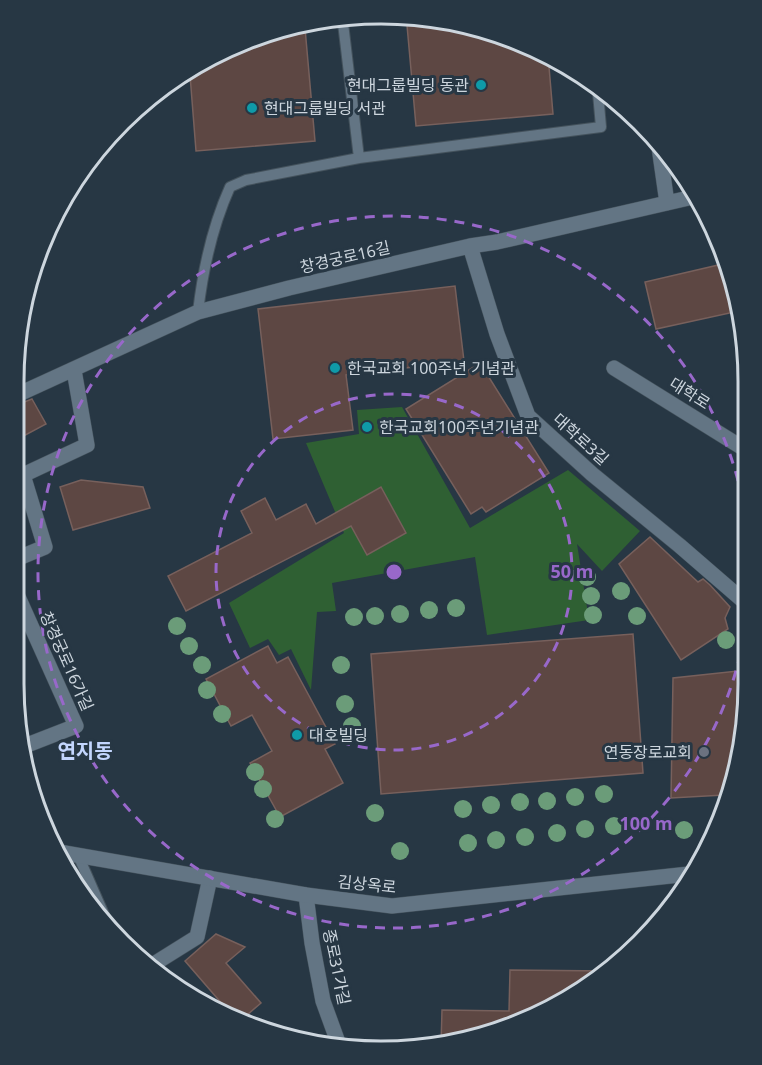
<svg xmlns="http://www.w3.org/2000/svg" width="762" height="1065" font-family="'Noto Sans','Noto Sans KR',sans-serif">
	<rect width="100%" height="100%" fill="#273744"/>
	<!-- green -->
	<path fill="#2f6033" fill-rule="evenodd" d="M 402,407 L 470,528 L 568,470 L 640,531 L 602,571 L 577,544 L 589,620 L 487,635 L 475,557 L 332,583 L 336,611 L 317,612 L 311,690 L 291,649 L 279,655 L 268,639 L 250,648 L 229,603 L 344,533 L 306,443 L 359,434 L 357,410 ZM 381,488 L 406,533 L 367,555 L 342,509 Z"/>
	<!-- building -->
	<path fill="#5d4743" stroke="#77605c" stroke-width="1.5" d="M 406,14 L 544,52 L 548,55 L 553,114 L 416,126 Z
		M 305,28 L 315,141 L 196,151 L 190,75 L 263,33 Z
		M 727,263 L 739,311 L 656,329 L 645,282 Z
		M 455,286 L 464,361 L 346,375 L 353,430 L 273,439 L 258,309 Z
		M 480,363 L 549,473 L 486,512 L 482,507 L 471,514 L 406,409 Z
		M 32,399 L 46,424 L 18,439 L 19,404 Z
		M 81,480 L 143,487 L 150,508 L 73,530 L 60,487 Z
		M 381,487 L 406,533 L 367,555 L 351,526 L 186,611 L 168,576 L 252,533 L 241,511 L 265,498 L 276,520 L 306,504 L 316,524 Z
		M 650,537 L 698,582 L 703,579 L 710,585 L 730,607 L 725,618 L 728,629 L 681,660 L 619,564 Z
		M 633,634 L 643,773 L 381,794 L 371,654 Z
		M 268,646 L 277,663 L 288,657 L 335,744 L 325,749 L 343,783 L 280,817 L 250,763 L 272,751 L 252,715 L 231,726 L 206,679 Z
		M 747,670 L 748,708 L 724,795 L 671,798 L 673,678 Z
		M 216,934 L 245,947 L 226,963 L 261,1003 L 240,1021 L 236,1020 L 185,961 Z
		M 510,970 L 606,971 L 522,1023 L 441,1045 L 442,1010 L 509,1011 Z"/>
	<g fill="none" stroke-linecap="round" stroke-linejoin="round">
		<defs>
			<path id="service" d="M 343,23 L 359,158
				M 198,312 C 203,269 212,227 230,187 L 246,180 L 359,158 L 601,127 L 598,93
				M 78,855 L 109,926"/>
			<path id="minor" d="M 658,140 L 667,203
				M 470,246 L 497,334 L 528,416 L 592,474 L 680,546 L 747,604
				M 614,368 L 746,450
				M 19,394 L 198,312 L 289,288 L 470,246 L 497,242 L 693,197
				M 16,559 L 45,547 L 23,475 L 87,445 L 74,370
				M 15,590 L 76,726 L 22,747
				M 306,895 L 312,943 L 323,1001 L 339,1045
				M 149,967 L 197,937 L 210,878"/>
			<path id="tertiary" d="M 59,852 L 306,895 L 392,906 L 689,874"/>
		</defs>
		<!-- service casing -->
		<use href="#service" stroke="#44525c" stroke-width="12"/>
		<!-- minor casing -->
		<use href="#minor" stroke="#44525c" stroke-width="16"/>
		<!-- tertiary casing -->
		<use href="#tertiary" stroke="#44525c" stroke-width="16"/>
		<!-- service -->
		<use href="#service" stroke="#637584" stroke-width="10"/>
		<!-- minor -->
		<use href="#minor" stroke="#637584" stroke-width="15"/>
		<!-- tertiary -->
		<use href="#tertiary" stroke="#637584" stroke-width="15"/>
	</g>
	<!-- trees -->
	<g fill="#6b9c79">
		<circle cx="587" cy="577" r="9"/>
		<circle cx="621" cy="591" r="9"/>
		<circle cx="591" cy="596" r="9"/>
		<circle cx="456" cy="608" r="9"/>
		<circle cx="429" cy="610" r="9"/>
		<circle cx="400" cy="614" r="9"/>
		<circle cx="593" cy="615" r="9"/>
		<circle cx="375" cy="616" r="9"/>
		<circle cx="637" cy="616" r="9"/>
		<circle cx="354" cy="617" r="9"/>
		<circle cx="177" cy="626" r="9"/>
		<circle cx="726" cy="640" r="9"/>
		<circle cx="189" cy="646" r="9"/>
		<circle cx="202" cy="665" r="9"/>
		<circle cx="341" cy="665" r="9"/>
		<circle cx="207" cy="690" r="9"/>
		<circle cx="345" cy="704" r="9"/>
		<circle cx="222" cy="714" r="9"/>
		<circle cx="352" cy="726" r="9"/>
		<circle cx="255" cy="772" r="9"/>
		<circle cx="263" cy="789" r="9"/>
		<circle cx="604" cy="794" r="9"/>
		<circle cx="575" cy="797" r="9"/>
		<circle cx="547" cy="801" r="9"/>
		<circle cx="520" cy="802" r="9"/>
		<circle cx="491" cy="805" r="9"/>
		<circle cx="463" cy="809" r="9"/>
		<circle cx="375" cy="813" r="9"/>
		<circle cx="275" cy="819" r="9"/>
		<circle cx="614" cy="826" r="9"/>
		<circle cx="585" cy="829" r="9"/>
		<circle cx="684" cy="830" r="9"/>
		<circle cx="557" cy="833" r="9"/>
		<circle cx="525" cy="837" r="9"/>
		<circle cx="496" cy="840" r="9"/>
		<circle cx="468" cy="843" r="9"/>
		<circle cx="400" cy="851" r="9"/>
	</g>
	<!-- distance rings -->
	<g fill="none" stroke="#9868ca" stroke-width="3" stroke-dasharray="10 8">
		<circle cx="394" cy="572" r="178"/>
		<path d="M747 618A356 356 0 1 1 746 519"/>
	</g>
	<!-- markers -->
	<g fill="#0f9aa8" stroke="#273744" stroke-width="2">
		<circle cx="481" cy="85" r="6"/>
		<circle cx="252" cy="108" r="6"/>
		<circle cx="335" cy="368" r="6"/>
		<circle cx="367" cy="427" r="6"/>
		<circle cx="297" cy="735" r="6"/>
	</g>
	<circle fill="#6b7280" stroke="#273744" stroke-width="2" cx="704" cy="752" r="6"/>
	<g text-anchor="middle" dominant-baseline="central" stroke-width="6" stroke-linejoin="round" paint-order="stroke">
		<!-- poi labels -->
		<g font-size="16" fill="#cdd6de" stroke="#273744" text-anchor="start">
			<text x="469" y="85" text-anchor="end">현대그룹빌딩 동관</text>
			<text x="264" y="108">현대그룹빌딩 서관</text>
			<text x="347" y="368">한국교회 100주년 기념관</text>
			<text x="379" y="427">한국교회100주년기념관</text>
			<text x="309" y="735">대호빌딩</text>
			<text x="692" y="752" text-anchor="end">연동장로교회</text>
		</g>
		<!-- street labels -->
		<g font-size="16" fill="#cdd6de" stroke="#273744">
			<text transform="translate(345 257) rotate(-13)">창경궁로16길</text>
			<text transform="translate(690 393) rotate(32)">대학로</text>
			<text transform="translate(581 439) rotate(42)">대학로3길</text>
			<text transform="translate(67 661) rotate(66)">창경궁로16가길</text>
			<text transform="translate(367 884) rotate(6)">김상옥로</text>
			<text transform="translate(337 967) rotate(78)">종로31가길</text>
		</g>
		<!-- quarter labels -->
		<g font-size="20" font-weight="bold" fill="#c3d6fe" stroke="#273744">
			<text x="85" y="750">연지동</text>
		</g>
	</g>
	<!-- crop -->
	<path d="M0 0H762V1065H0ZM381 24H381A357 357 0 0 1 738 381V684A357 357 0 0 1 381 1041H381A357 357 0 0 1 24 684V381A357 357 0 0 1 381 24Z" fill="#273744" fill-rule="evenodd"/>
	<path fill="none" stroke="#cdd6de" stroke-width="3" d="M381 24H381A357 357 0 0 1 738 381V684A357 357 0 0 1 381 1041H381A357 357 0 0 1 24 684V381A357 357 0 0 1 381 24Z"/>
	<circle cx="394" cy="572" r="9" fill="#9868ca" stroke="#273744" stroke-width="3"/>
	<g font-size="18" text-anchor="middle" font-weight="bold" fill="#9868ca" stroke="#273744" stroke-width="6" stroke-linejoin="round" paint-order="stroke">
		<text x="572" y="578">50 m</text>
		<text x="646" y="830">100 m</text>
	</g>
</svg>
